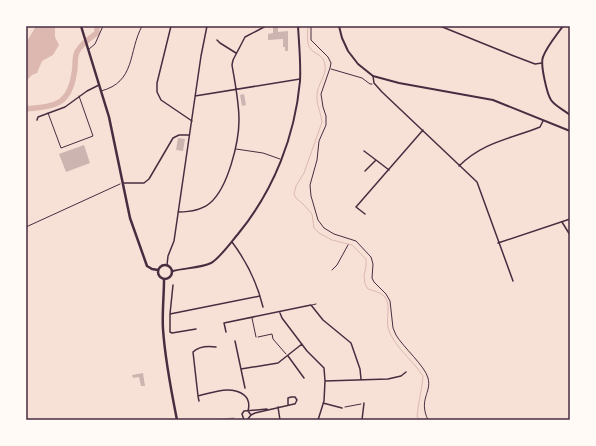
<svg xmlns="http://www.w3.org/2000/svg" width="596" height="446" font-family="'Open Sans',sans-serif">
	<rect width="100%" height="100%" fill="#f7e1d7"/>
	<!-- water -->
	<path fill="#dcb8b0" d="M 36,26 L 55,26 L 55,37 L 59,45 L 53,55 L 42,61 L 37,73 L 32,75 L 26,81 L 26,43 Z"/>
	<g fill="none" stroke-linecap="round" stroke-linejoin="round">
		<!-- stream -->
		<path stroke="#dcb8b0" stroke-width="1" d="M 308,26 C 308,32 306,42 310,48 C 314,55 324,54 325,65 C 327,75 317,85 317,95 C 316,103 321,113 322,122 L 304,173 L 296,186 L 294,194 L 296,198 L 303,204 L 312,214 L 314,228 L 319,233 L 332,240 L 352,245 L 366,259 L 366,266 L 364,276 L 365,284 L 368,289 C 374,291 380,292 385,297 C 391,305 386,318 388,328 C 394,347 412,359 423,376 C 422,390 418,403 417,417 L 421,420"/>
		<!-- river -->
		<path stroke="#dcb8b0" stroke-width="5.5" d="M 26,109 C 54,106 69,106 74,74 C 76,67 74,58 77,52 C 81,44 90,38 97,33 L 97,26"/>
	</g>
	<!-- building -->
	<path fill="#ccb4b1" d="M 273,26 L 278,26 L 278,32 L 288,31 L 288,51 L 285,51 L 285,47 L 283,47 L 283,39 L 268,40 L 268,34 L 273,33 Z
		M 244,94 L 246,105 L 242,106 L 240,95 Z
		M 178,138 L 185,139 L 183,151 L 176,150 Z
		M 84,145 L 90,163 L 66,172 L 59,154 Z
		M 143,373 L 145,386 L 141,386 L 139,377 L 133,378 L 132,375 Z
		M 234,417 L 235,420 L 221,420 L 221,419 Z"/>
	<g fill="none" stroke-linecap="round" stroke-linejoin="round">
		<!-- path -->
		<path stroke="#4a2c40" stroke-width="1" d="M 311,26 L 311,40 L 328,57 L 331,63 L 330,68 L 321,94 L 323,107 L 326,116 L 326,125 L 319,141 L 317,160 L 310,185 L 311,196 L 318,220 L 324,228 L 334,234 L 356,241 L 371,257 L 373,264 L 372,278 L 374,282 L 386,294 L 390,301 L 393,328 L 396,335 C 403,347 425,366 428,378 C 432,393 418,399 428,420
			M 331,69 L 362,78 L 370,84 L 372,84
			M 26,227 L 120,184
			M 258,337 L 272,334 L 273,339 L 286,354
			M 345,407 L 361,404"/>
		<!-- service -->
		<path stroke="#4a2c40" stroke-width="1" d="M 89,49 L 95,44 L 103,26
			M 101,91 C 136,82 128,52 142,26
			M 48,113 L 61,148 L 93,136 L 79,96
			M 236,149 L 263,153 L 280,159
			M 332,270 L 337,265 L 348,245
			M 312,305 L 316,304
			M 252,318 L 256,337"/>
		<!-- minor -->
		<path stroke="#4a2c40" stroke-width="1.5" d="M 171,26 L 157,83 L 157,92 L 161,100 L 192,121
			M 440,26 L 514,56 L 535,64 L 542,63
			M 217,40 L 220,43 L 236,53
			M 373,76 L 374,83 L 382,92 L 477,182 L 513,281
			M 195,96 L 300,79
			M 37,120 L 38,117 L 65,107 L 87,91 L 99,85
			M 364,151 L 376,160
			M 459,166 C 483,142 510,139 540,127 L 543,121
			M 365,171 L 376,160 L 389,170
			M 124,183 L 144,183 L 149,179 L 173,138 L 179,135 L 189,135
			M 178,212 C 189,212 202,210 210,203 C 228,188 239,142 239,120 C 239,102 235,83 232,65 L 233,60 L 245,37 L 266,26
			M 365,214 L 356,207 L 423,130
			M 562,222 L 570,235
			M 232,242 C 247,262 257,282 263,307
			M 498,243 L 570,219
			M 167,265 L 168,256 L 174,241 L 201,56 L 207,26
			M 173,285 L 170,314 L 170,332 L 172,333 L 196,329
			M 280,313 L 282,318 L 307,351 L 324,368 L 325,381 L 324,401 L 318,420
			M 170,314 L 260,296
			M 226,332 L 224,323 L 311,305 L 323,320 L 351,343 L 360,369 L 361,379
			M 235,341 L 245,388
			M 288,356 L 304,378
			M 241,369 L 278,363 L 302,344
			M 325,381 L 388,379 L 401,376 L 406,372
			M 198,396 L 193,352 C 198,347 208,346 216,347
			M 199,401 L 198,396 C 207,394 218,390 227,390 C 240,390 252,396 248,411 L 251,415
			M 323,403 L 342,408
			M 278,407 L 280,420
			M 244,420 L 242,414 L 244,411 L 267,409
			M 247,420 L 251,415 L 255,413 L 294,404 L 295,404 L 297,400 L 295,397 L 291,397 L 288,398 L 288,405
			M 362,420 L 364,403"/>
		<!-- tertiary -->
		<path stroke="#4a2c40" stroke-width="2" d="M 339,26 L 342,38 L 348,51 L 358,64 L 373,76 L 399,83 L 493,100 L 570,131
			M 563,26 C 556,36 547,46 543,57 C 540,64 547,94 551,100 C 555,106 564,110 570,115
			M 173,271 C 184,268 201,268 211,263 C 219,259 232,241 238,234 C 274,190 295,136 300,81 C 301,63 299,44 298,26"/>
		<!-- secondary -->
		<path stroke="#4a2c40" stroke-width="2.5" d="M 81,26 L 109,117 L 130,218 L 147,266 L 152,269 L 158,270
			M158 272a7 7 0 1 1 14 0a7 7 0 1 1-14 0Z
			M 164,280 C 164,296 162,312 163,329 C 165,360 171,390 177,420"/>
	</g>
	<!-- border -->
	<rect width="596" height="446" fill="none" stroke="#fffaf5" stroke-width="54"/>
	<rect x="27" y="27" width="542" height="392" fill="none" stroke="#4a2c40" stroke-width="1.5"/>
</svg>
